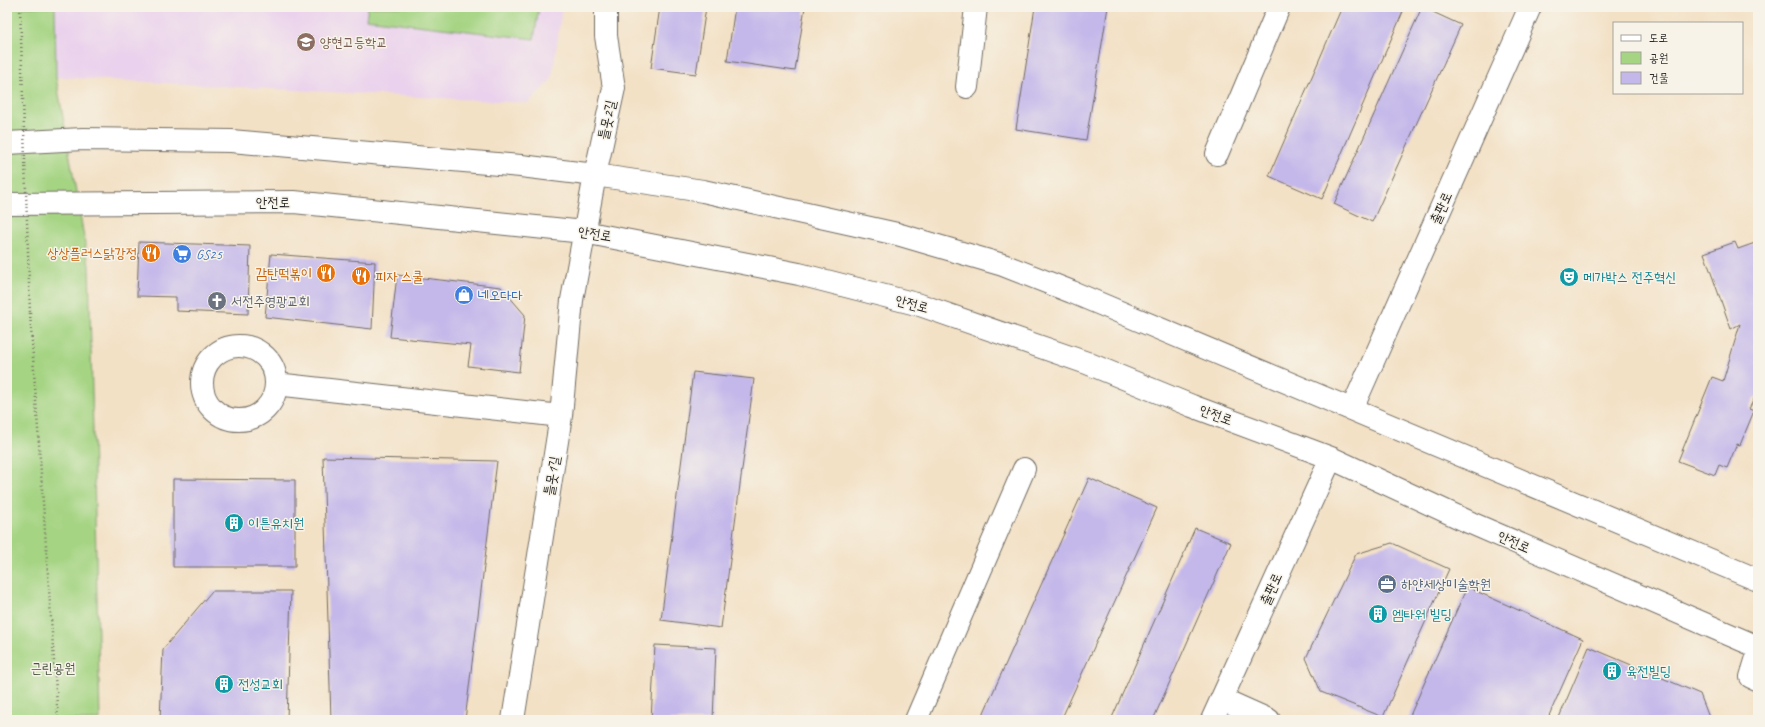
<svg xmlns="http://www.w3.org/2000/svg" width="1765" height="727" font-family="Caveat,'Poor Story',sans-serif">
	<rect width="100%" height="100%" fill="#f7f3e8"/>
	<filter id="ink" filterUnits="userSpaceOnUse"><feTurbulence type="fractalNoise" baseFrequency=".025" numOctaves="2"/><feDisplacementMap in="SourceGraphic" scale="8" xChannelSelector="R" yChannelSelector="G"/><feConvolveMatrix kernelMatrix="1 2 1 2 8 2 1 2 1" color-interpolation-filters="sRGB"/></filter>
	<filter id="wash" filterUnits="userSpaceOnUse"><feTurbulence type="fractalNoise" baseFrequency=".012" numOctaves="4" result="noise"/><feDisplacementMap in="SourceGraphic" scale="16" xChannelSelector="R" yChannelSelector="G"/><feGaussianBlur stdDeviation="0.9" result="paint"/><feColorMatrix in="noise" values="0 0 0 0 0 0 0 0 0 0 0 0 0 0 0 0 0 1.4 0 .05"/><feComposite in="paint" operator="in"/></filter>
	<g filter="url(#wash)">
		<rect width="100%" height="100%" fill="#f3e1c6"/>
		<!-- built -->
		<path fill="#ead1ed" d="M 55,7 L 562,7 L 552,79 L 528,103 L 56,77 Z"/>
		<!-- green -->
		<path fill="#a5d483" stroke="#688057" d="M 7,7 L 55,7 L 56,77 L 89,266 L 100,720 L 7,720 Z
			M 368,7 L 539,7 L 534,39 L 366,19 Z"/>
		<g id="blocks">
			<!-- building -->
			<path fill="#c4b8ea" d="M 660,7 L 706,7 L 696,74 L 651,68 Z
				M 735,7 L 805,7 L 795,71 L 727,61 Z
				M 1035,7 L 1108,7 L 1086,140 L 1016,129 Z
				M 1342,7 L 1405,7 L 1322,199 L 1269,176 Z
				M 1422,7 L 1461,25 L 1372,222 L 1334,204 Z
				M 139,242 L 250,246 L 248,314 L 176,311 L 176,297 L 137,296 Z
				M 1735,242 L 1738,249 L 1755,243 L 1758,250 L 1758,397 L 1755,397 L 1749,409 L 1754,411 L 1740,445 L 1737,444 L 1727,468 L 1719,465 L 1715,475 L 1678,461 L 1712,377 L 1723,381 L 1740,324 L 1731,329 L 1704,253 Z
				M 271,254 L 375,262 L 372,329 L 265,317 Z
				M 397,275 L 501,287 L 525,315 L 519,372 L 468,366 L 471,345 L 390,337 Z
				M 693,372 L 754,379 L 721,628 L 661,620 Z
				M 323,457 L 497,461 L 465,720 L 331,720 Z
				M 1089,478 L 1157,508 L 1061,720 L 982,720 L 981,719 Z
				M 173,479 L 295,480 L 295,567 L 173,567 Z
				M 1195,528 L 1231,543 L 1153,720 L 1111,720 Z
				M 1392,543 L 1449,569 L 1383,717 L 1321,692 L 1306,658 L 1356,554 Z
				M 1467,587 L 1583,639 L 1547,720 L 1408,720 Z
				M 212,591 L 291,591 L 287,720 L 160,720 L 163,649 Z
				M 655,645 L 716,648 L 713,720 L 651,720 Z
				M 1589,647 L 1700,694 L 1710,720 L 1558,720 Z"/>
		</g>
	</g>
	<g filter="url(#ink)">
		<use href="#blocks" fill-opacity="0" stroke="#716b61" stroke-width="1"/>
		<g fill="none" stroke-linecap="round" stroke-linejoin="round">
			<defs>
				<path id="minor" d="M 967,87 L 976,7
					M 7,143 L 83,139 L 231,141 L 521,166 L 595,175 L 703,191 L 897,234 L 1003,265 L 1072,292 L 1758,580
					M 1217,154 L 1279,7
					M 7,204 L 294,202 L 584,232 L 799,274 L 920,305 L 1087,363 L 1192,406 L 1331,458 L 1471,523 L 1758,647
					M202 383a37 37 0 1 1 74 0a37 37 0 1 1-74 0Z
					M 276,384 L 561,416
					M 1352,409 L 1530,7
					M 1758,654 L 1751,677 L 1758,680
					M 1222,699 L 1269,720
					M 513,720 L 561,416 L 572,300 L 595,175 L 614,88 L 606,36 L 606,7
					M 916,720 L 1024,469
					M 1212,720 L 1331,458"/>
			</defs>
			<!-- minor casing -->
			<use href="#minor" stroke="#716b61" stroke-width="24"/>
			<!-- path -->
			<path stroke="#716b61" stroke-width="2.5" stroke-dasharray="1 3" stroke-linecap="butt" d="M 30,313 L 58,720"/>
			<!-- minor -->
			<use href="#minor" stroke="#fff" stroke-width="22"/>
			<!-- path-bridge -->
			<path stroke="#716b61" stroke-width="2.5" stroke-dasharray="1 3" stroke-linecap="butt" d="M 20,7 L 30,313"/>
		</g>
	</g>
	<!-- icons -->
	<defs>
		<symbol id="school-disc" viewBox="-11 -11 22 22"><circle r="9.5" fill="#8d6e63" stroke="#f7f3e8"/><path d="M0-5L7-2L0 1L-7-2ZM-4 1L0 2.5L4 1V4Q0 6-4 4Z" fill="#fff"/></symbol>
		<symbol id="restaurant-disc" viewBox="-11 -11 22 22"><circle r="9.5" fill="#e8710a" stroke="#f7f3e8"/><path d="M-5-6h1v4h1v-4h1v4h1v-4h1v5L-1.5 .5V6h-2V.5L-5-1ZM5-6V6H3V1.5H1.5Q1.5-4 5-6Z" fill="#fff"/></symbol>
		<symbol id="supermarket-disc" viewBox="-11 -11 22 22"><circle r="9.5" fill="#3f7fe0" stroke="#f7f3e8"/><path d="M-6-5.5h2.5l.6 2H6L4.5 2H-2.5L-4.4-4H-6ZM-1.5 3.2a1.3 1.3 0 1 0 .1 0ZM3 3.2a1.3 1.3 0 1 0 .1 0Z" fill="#fff"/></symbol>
		<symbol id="theatre-disc" viewBox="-11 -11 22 22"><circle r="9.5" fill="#0f9aa8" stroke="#f7f3e8"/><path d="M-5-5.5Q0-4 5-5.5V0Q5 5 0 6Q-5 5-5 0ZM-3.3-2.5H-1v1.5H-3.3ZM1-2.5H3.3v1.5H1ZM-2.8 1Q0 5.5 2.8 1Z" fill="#fff"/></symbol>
		<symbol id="shop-disc" viewBox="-11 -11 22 22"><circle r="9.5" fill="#3f7fe0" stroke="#f7f3e8"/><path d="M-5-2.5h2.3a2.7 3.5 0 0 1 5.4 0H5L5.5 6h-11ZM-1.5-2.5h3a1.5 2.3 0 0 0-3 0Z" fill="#fff"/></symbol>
		<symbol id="church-disc" viewBox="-11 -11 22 22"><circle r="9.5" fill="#6b7280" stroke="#f7f3e8"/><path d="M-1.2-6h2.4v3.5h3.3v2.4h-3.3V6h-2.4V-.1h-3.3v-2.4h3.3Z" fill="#fff"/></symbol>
		<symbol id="building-disc" viewBox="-11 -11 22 22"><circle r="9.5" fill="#0f9aa8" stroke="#f7f3e8"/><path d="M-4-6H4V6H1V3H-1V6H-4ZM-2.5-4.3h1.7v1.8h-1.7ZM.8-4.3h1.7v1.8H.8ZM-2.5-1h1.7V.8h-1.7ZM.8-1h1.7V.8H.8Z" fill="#fff"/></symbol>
		<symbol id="office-disc" viewBox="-11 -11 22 22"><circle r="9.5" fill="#5c6f8a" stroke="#f7f3e8"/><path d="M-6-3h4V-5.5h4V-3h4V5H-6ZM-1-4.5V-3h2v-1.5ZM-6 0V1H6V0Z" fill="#fff"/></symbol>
	</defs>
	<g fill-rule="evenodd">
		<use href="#school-disc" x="295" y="31" width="22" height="22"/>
		<use href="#restaurant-disc" x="140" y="242" width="22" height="22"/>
		<use href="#supermarket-disc" x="171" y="243" width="22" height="22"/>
		<use href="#restaurant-disc" x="315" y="262" width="22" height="22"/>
		<use href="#restaurant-disc" x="350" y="265" width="22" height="22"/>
		<use href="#theatre-disc" x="1558" y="266" width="22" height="22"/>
		<use href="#shop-disc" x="453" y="284" width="22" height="22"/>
		<use href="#church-disc" x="206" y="290" width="22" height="22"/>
		<use href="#building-disc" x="223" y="512" width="22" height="22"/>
		<use href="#office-disc" x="1376" y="573" width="22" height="22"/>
		<use href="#building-disc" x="1367" y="603" width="22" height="22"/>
		<use href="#building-disc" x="1601" y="660" width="22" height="22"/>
		<use href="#building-disc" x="213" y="673" width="22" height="22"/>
	</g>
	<g text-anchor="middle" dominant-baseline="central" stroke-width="3" stroke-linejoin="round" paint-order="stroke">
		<!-- education labels -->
		<g font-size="14" fill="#785e54" stroke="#f7f3e8" text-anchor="start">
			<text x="320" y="42">양현고등학교</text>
		</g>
		<!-- street labels -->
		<g font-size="14" fill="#2b2b2b" stroke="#f7f3e8">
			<text transform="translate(607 120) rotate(-78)">틀못2길</text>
			<text x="273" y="202">안전로</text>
			<text transform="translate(1441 208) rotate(-66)">출판로</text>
			<text transform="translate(595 234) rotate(9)">안전로</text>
			<text transform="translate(912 304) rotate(15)">안전로</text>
			<text transform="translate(1216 415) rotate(20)">안전로</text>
			<text transform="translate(552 476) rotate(-81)">틀못1길</text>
			<text transform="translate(1514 542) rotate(24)">안전로</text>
			<text transform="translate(1271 589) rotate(-66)">출판로</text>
		</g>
		<!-- food labels -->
		<g font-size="14" fill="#c56008" stroke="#f7f3e8" text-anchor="end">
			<text x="137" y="253">상상플러스닭강정</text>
			<text x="312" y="273">감탄떡볶이</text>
			<text x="375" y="276" text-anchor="start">피자 스쿨</text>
		</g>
		<!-- shop labels -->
		<g font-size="14" fill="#366cbe" stroke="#f7f3e8" text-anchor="start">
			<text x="196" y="254">GS25</text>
			<text x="478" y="295">네오다다</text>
		</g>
		<!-- culture labels -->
		<g font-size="14" fill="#0d838f" stroke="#f7f3e8" text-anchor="start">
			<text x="1583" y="277">메가박스 전주혁신</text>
			<text x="248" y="523">이튼유치원</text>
			<text x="1392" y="614">엠타워 빌딩</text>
			<text x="1626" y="671">육전빌딩</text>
			<text x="238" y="684">전성교회</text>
		</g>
		<!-- worship labels -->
		<g font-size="14" fill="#5b616d" stroke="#f7f3e8" text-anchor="start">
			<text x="231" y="301">서전주영광교회</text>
		</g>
		<!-- service labels -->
		<g font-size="14" fill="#4e5e75" stroke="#f7f3e8" text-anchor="start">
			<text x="1401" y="584">하얀세상미술학원</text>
		</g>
		<!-- park labels -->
		<g font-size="14" fill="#4a5541" stroke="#f7f3e8">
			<text x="53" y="668">근린공원</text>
		</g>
	</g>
	<!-- margin -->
	<rect width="1765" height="727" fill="none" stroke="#f7f3e8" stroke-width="24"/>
	<!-- legend -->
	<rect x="1613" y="22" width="130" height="72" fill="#f7f3e8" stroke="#a5a39c"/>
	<rect x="1621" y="35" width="20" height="6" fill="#ffffff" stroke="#a5a39c"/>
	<text x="1649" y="42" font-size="12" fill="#2b2b2b">도로</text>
	<rect x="1621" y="52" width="20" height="12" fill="#a5d483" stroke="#a5a39c"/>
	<text x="1649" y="62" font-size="12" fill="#2b2b2b">공원</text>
	<rect x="1621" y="72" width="20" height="12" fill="#c4b8ea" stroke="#a5a39c"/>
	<text x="1649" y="82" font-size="12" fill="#2b2b2b">건물</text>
</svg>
